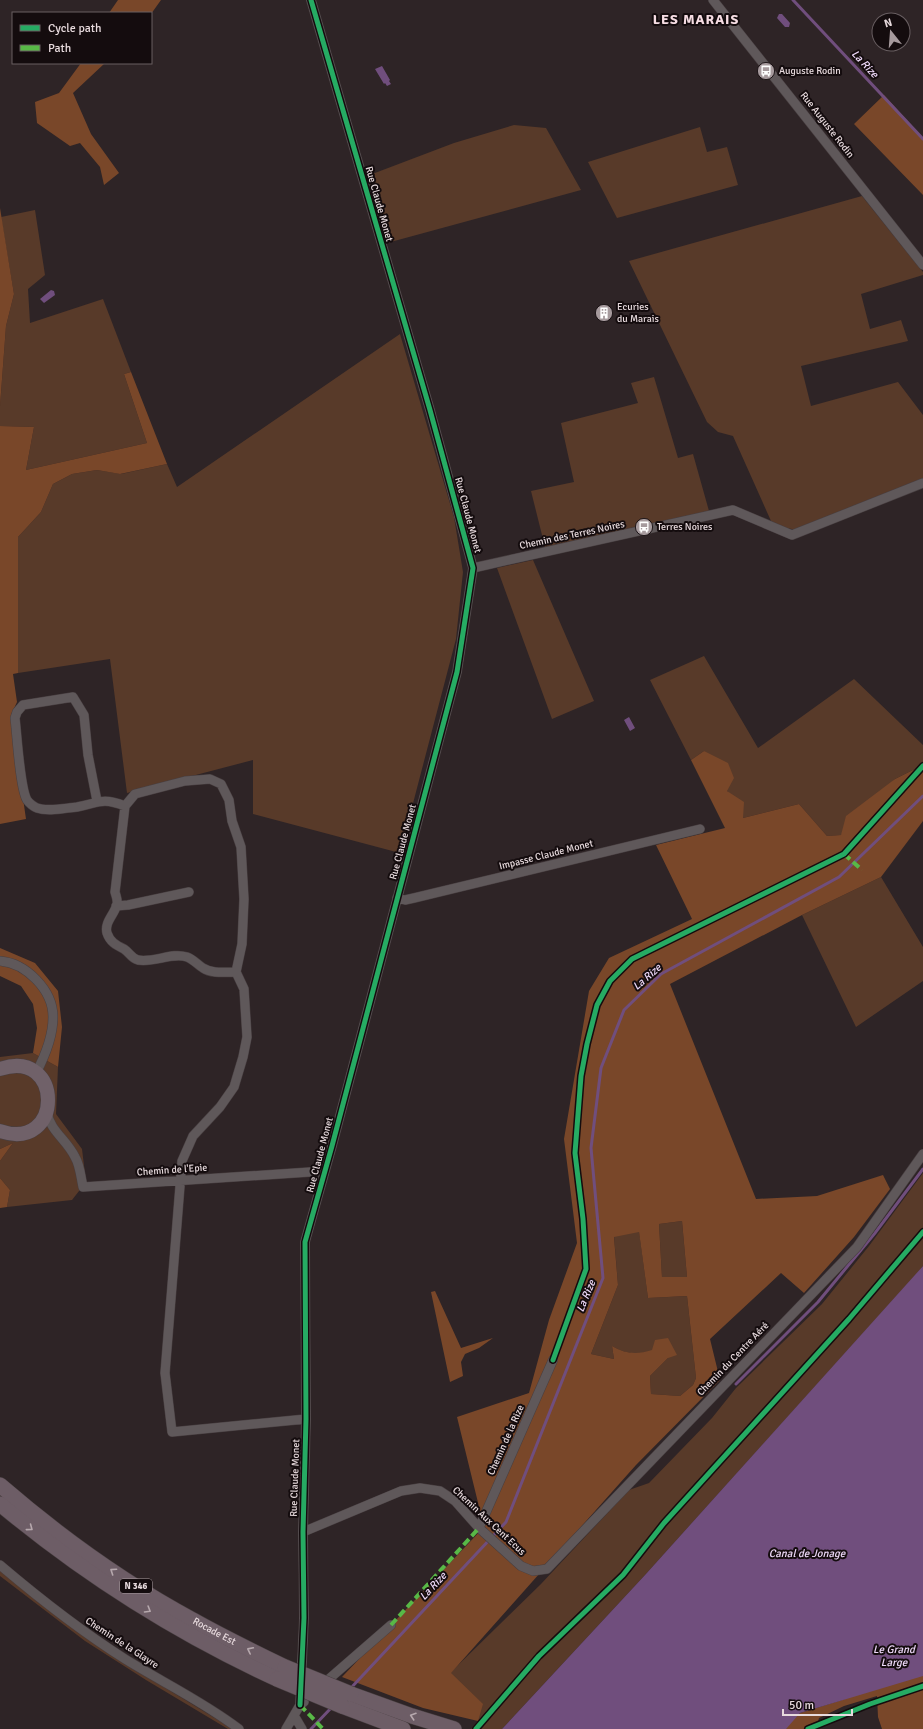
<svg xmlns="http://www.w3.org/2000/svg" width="923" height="1729" font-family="Signika,sans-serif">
	<rect width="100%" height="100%" fill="#2e2426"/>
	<!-- green -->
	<path fill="#583a29" d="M 514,125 L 546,128 L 581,190 L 387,243 L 367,176 L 454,143 Z
		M 700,127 L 707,152 L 727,147 L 738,185 L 617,218 L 588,162 Z
		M 862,196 L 923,272 L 923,275 L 861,294 L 870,329 L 901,320 L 908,341 L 801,366 L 811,406 L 898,382 L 923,415 L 923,481 L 800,530 L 784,528 L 771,521 L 733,436 L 718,432 L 707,422 L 629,261 Z
		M 35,210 L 45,275 L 28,289 L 30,323 L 103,299 L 131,372 L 124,374 L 147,443 L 26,470 L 34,427 L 0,426 L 0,406 L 6,326 L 14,294 L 1,217 Z
		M 400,334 L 454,517 L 463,572 L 456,639 L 400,853 L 253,814 L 253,760 L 127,793 L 110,659 L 18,673 L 18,537 L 41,512 L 53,484 L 72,474 L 97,470 L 121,474 L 167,464 L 177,487 Z
		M 654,377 L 678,458 L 693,454 L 709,511 L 545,547 L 531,491 L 574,482 L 561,423 L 638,403 L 631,383 Z
		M 533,560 L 594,701 L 552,719 L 497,568 Z
		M 704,656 L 758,748 L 854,679 L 923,745 L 923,765 L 895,779 L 841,835 L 827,836 L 799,804 L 743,818 L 704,751 L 691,760 L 650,680 Z
		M 881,877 L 923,947 L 923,981 L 856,1027 L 802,915 Z
		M 33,1053 L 58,1067 L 56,1114 L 82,1149 L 86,1182 L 72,1200 L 7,1207 L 10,1190 L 0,1178 L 0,1161 L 13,1143 L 0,1149 L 0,1057 Z
		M 923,1173 L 923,1266 L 918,1272 L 645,1575 L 502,1729 L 471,1729 L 478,1721 L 450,1673 L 541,1584 L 629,1490 L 649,1483 L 712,1418 L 736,1388 L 822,1304 L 869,1246 Z
		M 682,1221 L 687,1277 L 662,1277 L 659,1224 Z
		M 639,1231 L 648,1298 L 687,1296 L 696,1378 L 693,1385 L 680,1396 L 651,1394 L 650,1376 L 668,1358 L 652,1351 C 637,1355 625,1354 612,1346 L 614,1359 L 591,1354 L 618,1285 L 614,1236 Z
		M 0,1570 L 118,1659 L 233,1729 L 228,1729 L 146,1680 L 85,1641 L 0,1576 Z"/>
	<!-- forest -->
	<path fill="#794729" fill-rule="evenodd" d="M 118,0 L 161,0 L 151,14 L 151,13 L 109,13 Z
		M 81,63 L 105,63 L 73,93 L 91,134 L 119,173 L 104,185 L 100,167 L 80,143 L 70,146 L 37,123 L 35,102 L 59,93 Z
		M 884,95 L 923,138 L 923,195 L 854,124 Z
		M 0,208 L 14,294 L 6,326 L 0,406 Z
		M 131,372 L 167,464 L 120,474 L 97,470 L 72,474 L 53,484 L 41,512 L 18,537 L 18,673 L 13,674 L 17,702 L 11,715 L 26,819 L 0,824 L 0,426 L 34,427 L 26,470 L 147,443 L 124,374 Z
		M 704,751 L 728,763 L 734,778 L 727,791 L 744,802 L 743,818 L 799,804 L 827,836 L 841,835 L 846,816 L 895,779 L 923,765 L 923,821 L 881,877 L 802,915 L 670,984 L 756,1199 L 817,1196 L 883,1175 L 890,1189 L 854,1237 L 804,1293 L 781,1273 L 710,1339 L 720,1380 L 636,1465 L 451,1673 L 483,1704 L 478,1721 L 423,1708 L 342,1677 L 484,1527 L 457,1417 L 529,1393 L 549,1320 L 577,1243 L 564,1139 L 589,991 L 609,958 L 692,919 L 656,845 L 725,828 L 691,760 ZM 682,1221 L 687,1277 L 662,1277 L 659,1224 ZM 639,1232 L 648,1298 L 687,1296 L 696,1378 L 693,1385 L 680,1396 L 651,1394 L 650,1376 L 668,1358 L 677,1355 L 668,1338 L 655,1340 L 652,1350 C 637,1355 625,1354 612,1346 L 614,1359 L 591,1354 L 618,1285 L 614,1237 Z
		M 0,948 L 35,963 L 58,991 L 62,1027 L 58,1067 L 33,1053 L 37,1028 L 33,1004 L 21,986 L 0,976 Z
		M 13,1143 L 0,1161 L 0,1149 Z
		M 0,1178 L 10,1190 L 7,1207 L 0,1208 Z
		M 435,1291 L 461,1348 L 493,1338 L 479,1348 L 465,1354 L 461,1362 L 463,1376 L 450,1382 L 431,1292 Z
		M 923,1670 L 923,1729 L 882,1729 L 878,1717 L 877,1696 L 844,1706 L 819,1718 L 816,1729 L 783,1729 L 800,1713 L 842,1700 Z"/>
	<!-- water -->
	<path fill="#704e7d" d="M 779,14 L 782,14 L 790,23 L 789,27 L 785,27 L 777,18 Z
		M 382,66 L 390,80 L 389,81 L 391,84 L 387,86 L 385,83 L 384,84 L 375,69 Z
		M 51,290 L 54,291 L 55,295 L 44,303 L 40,299 Z
		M 629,717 L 635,728 L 630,731 L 624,720 Z
		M 923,1266 L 923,1676 L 800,1713 L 786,1729 L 502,1729 L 645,1575 Z"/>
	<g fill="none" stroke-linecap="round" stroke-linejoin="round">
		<!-- stream -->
		<path stroke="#704e7d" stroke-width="3" d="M 793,0 L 923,139
			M 736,1384 L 818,1302 L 875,1233 L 923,1169
			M 350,1689 L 506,1522 L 603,1278 L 591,1148 L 601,1068 L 624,1010 L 661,974 L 839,877 L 923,796
			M 311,1729 L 332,1707"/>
		<defs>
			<path id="minor" d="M 713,0 L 923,265
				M 473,568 L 733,510 L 792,535 L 923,483
				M 97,801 L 88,755 L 84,715 L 73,697 L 23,705 L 17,712 L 15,718 C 17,735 20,788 27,800 C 29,803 34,807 37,808 C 48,812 65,808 77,807 C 99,803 101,797 125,806
				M 397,898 L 405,900 L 414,898 L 700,829
				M 116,906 L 128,905 L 189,892
				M 0,961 C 26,963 53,990 53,1017 C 53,1037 45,1056 36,1073
				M 236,972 L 242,944 L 244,899 L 241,847 L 232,821 L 229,800 L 221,784 L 210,779 L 185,781 L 135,794 L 125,806 L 115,892 C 116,896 118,900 117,904 C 115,914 104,922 107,933 C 110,942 116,945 124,949 C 130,953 131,958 138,960 C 154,963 172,952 187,957 C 193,959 198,965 203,968 C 212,974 225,972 236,972 L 244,989 L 247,1037 L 243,1057 L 234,1087 L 220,1107 L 193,1136 L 182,1161 L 165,1373 L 172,1432 L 306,1419
				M 47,1112 C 50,1131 67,1140 75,1157 C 80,1165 81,1178 83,1187 L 325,1171
				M 479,1528 L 553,1360
				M 303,1532 L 401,1491 L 420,1488 L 440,1491 L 455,1501 L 479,1528 L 521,1566 L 533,1571 L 547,1569 L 857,1247 L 923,1154
				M 0,1565 C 40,1599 81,1631 125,1659 C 162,1682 204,1702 239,1729
				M 322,1685 L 391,1625
				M 300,1705 L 304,1618 L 303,1532 L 306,1419 L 305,1242 L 332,1146 L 457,672 L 473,568 L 430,410 L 311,0
				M 295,1717 L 302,1729
				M 286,1729 L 300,1705 L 304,1702"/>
			<path id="primary" d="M 0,1069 C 64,1047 64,1153 0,1131"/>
			<g id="trunk">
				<path id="s1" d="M 0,1485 C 59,1536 124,1583 193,1620 C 223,1637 254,1652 285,1667"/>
				<path d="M 0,1504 C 84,1574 177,1633 277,1679"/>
				<path d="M 351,1694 L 412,1716 L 454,1729"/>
				<path d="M 342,1706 L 403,1729"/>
			</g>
		</defs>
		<!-- minor casing -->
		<use href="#minor" stroke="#483f41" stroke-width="10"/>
		<!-- primary casing -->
		<use href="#primary" stroke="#483f41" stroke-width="15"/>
		<!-- trunk casing -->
		<use href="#trunk" stroke="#483f41" stroke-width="16"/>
		<!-- minor -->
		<use href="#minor" stroke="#5f585a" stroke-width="9"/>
		<!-- primary -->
		<use href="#primary" stroke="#706169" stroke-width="14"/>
		<!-- trunk -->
		<use href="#trunk" stroke="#6d5d66" stroke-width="15"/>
		<defs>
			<path id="trunk-bridge" d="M 285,1667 L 351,1694
				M 277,1679 L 342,1706"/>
		</defs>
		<!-- trunk-bridge casing -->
		<use href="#trunk-bridge" stroke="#483f41" stroke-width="16" stroke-linecap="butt"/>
		<!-- trunk-bridge -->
		<use href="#trunk-bridge" stroke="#6d5d66" stroke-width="15"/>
		<!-- quiet -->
		<path stroke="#58b947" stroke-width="4" stroke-dasharray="8 4" stroke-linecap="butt" d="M 844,854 L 862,870
			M 391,1625 L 479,1528
			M 300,1705 L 323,1729"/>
		<defs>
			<path id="cycleway" d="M 553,1360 L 586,1269 L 583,1219 L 575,1153 L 581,1076 L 587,1044 L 597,1005 L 610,981 L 632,959 L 844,854 L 923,766
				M 300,1705 L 304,1618 L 303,1532 L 306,1419 L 305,1242 L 332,1146 L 457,672 L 473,568 L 430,410 L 311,0
				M 476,1729 L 539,1656 L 623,1575 L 664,1523 L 849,1319 L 923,1232
				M 808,1729 L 870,1704 L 923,1686"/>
		</defs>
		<!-- cycleway casing -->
		<use href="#cycleway" stroke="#140c0e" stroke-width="8"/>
		<!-- cycleway -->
		<use href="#cycleway" stroke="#26ab63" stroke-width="5"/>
	</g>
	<!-- one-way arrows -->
	<defs><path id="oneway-chevron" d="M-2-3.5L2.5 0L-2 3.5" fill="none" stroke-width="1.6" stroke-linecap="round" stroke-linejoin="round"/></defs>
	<g stroke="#b6a8ad">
		<use href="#oneway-chevron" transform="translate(30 1528) rotate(37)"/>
		<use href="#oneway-chevron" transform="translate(113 1571) rotate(-146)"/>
		<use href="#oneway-chevron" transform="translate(148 1610) rotate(31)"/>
		<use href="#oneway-chevron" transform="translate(250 1650) rotate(-153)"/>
		<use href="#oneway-chevron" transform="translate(413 1716) rotate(-162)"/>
	</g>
	<!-- icons -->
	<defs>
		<symbol id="bus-disc" viewBox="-11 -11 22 22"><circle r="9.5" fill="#a69a9d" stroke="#140c0e"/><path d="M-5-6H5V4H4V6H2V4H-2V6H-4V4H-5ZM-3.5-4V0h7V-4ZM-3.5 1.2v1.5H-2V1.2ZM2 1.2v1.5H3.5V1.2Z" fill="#fff"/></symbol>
		<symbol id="building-disc" viewBox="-11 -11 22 22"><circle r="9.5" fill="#a69a9d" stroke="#140c0e"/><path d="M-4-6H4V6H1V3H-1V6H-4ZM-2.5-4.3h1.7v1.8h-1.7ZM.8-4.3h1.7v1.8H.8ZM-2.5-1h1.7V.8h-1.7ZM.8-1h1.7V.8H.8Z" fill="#fff"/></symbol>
	</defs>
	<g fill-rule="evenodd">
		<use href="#bus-disc" x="756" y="61" width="20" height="20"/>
		<use href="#building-disc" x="594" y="303" width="20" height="20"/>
		<use href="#bus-disc" x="634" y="517" width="20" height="20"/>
	</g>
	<g text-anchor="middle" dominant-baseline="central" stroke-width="4" stroke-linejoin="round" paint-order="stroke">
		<!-- shield labels -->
		<rect fill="#140c0e" stroke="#a89c9f" stroke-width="1" x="120" y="1579" width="32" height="14" rx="3"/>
		<g font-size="9" font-weight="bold" fill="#e7dadd">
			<text x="136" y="1586">N 346</text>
		</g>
		<!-- poi labels -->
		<g font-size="10" fill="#e7dadd" stroke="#140c0e" text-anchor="start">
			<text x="779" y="71">Auguste Rodin</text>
			<text x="617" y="307">Ecuries<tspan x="617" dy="12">du Marais</tspan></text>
			<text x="657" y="527">Terres Noires</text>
		</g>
		<!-- street labels -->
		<g font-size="10" fill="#e7dadd" stroke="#140c0e">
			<text transform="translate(827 125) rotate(52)">Rue Auguste Rodin</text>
			<text transform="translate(379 204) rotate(74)">Rue Claude Monet</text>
			<text transform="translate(468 515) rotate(75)">Rue Claude Monet</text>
			<text transform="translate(572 535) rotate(-12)">Chemin des Terres Noires</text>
			<text transform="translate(403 842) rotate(-75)">Rue Claude Monet</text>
			<text transform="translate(546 855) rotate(-14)">Impasse Claude Monet</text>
			<text transform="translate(320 1155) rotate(-75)">Rue Claude Monet</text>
			<text transform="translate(172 1170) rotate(-4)">Chemin de l'Epie</text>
			<text transform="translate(733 1359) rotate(-46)">Chemin du Centre Aéré</text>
			<text transform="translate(506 1440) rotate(-66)">Chemin de la Rize</text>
			<text transform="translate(295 1478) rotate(-88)">Rue Claude Monet</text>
			<text transform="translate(489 1521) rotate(43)">Chemin Aux Cent Ecus</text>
			<text stroke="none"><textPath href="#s1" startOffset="260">Rocade Est</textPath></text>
			<text transform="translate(122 1643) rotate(33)">Chemin de la Glayre</text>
		</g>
		<!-- water labels -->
		<g font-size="11" font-style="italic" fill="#eed9f9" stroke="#140c0e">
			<text transform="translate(865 64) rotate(47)">La Rize</text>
			<text transform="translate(647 977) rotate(-41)">La Rize</text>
			<text transform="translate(586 1296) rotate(-68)">La Rize</text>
			<text x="807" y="1553">Canal de Jonage</text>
			<text transform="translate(433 1586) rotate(-47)">La Rize</text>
			<text x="894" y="1649">Le Grand<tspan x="894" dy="13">Large</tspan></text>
		</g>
		<!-- district labels -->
		<g font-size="14" font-weight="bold" letter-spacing="1" fill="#f6dde3" stroke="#140c0e">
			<text x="696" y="19">LES MARAIS</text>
		</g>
	</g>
	<!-- legend -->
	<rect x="12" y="12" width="140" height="52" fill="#140c0e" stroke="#685e61"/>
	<rect x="20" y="25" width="20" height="6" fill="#26ab63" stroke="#685e61"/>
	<text x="48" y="32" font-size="12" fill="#e7dadd">Cycle path</text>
	<rect x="20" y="45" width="20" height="6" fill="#58b947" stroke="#685e61"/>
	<text x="48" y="52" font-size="12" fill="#e7dadd">Path</text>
	<!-- north arrow -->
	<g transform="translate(891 32) rotate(343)"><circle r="19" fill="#140c0e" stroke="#685e61"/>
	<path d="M0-3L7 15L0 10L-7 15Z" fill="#a69a9d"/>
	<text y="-6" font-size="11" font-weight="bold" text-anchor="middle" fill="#e7dadd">N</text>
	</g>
	<!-- scale -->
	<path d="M783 1709v6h69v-6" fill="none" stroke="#e7dadd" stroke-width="2"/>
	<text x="789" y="1709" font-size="12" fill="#e7dadd" stroke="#140c0e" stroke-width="3" paint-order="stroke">50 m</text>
</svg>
